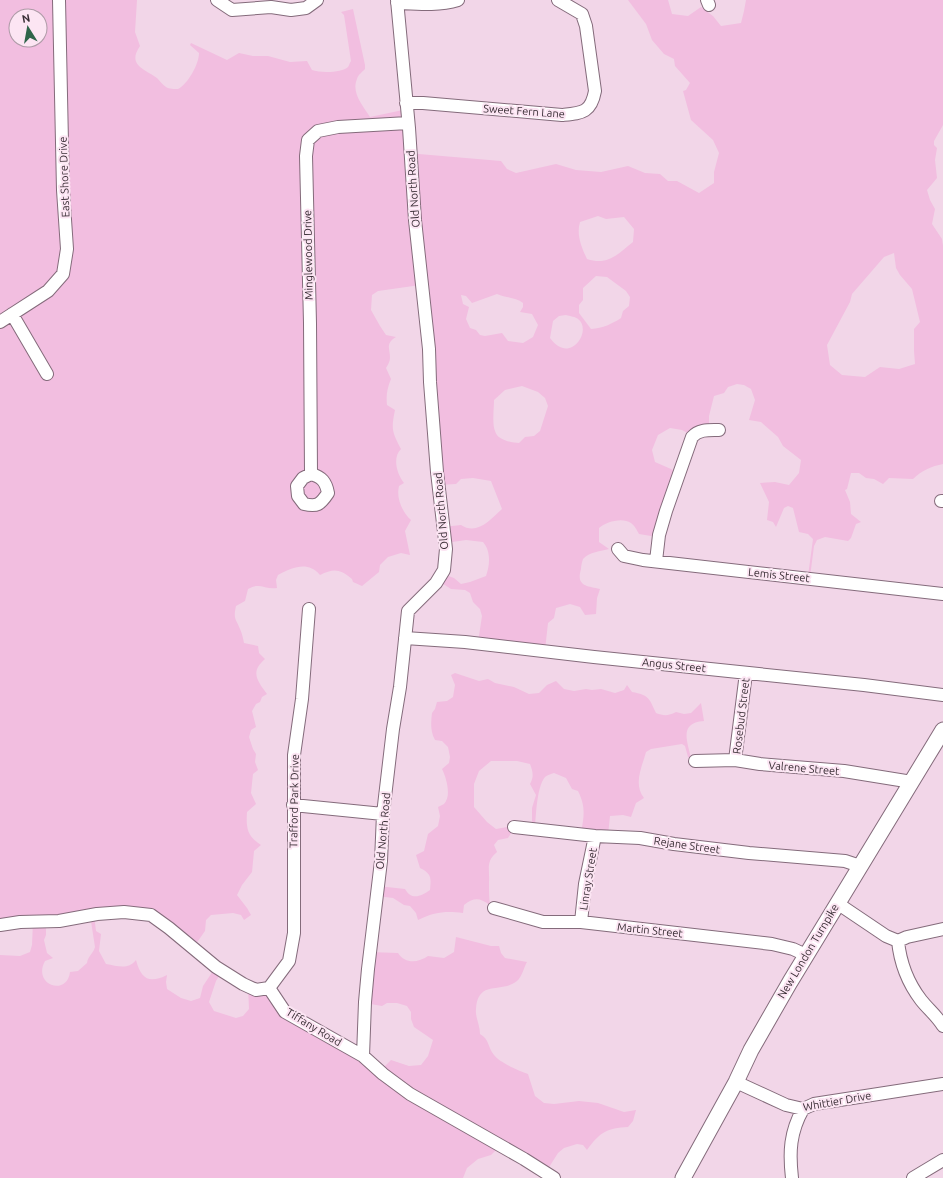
<svg xmlns="http://www.w3.org/2000/svg" width="943" height="1178" font-family="Ubuntu,sans-serif">
	<rect width="100%" height="100%" fill="#f2d6e8"/>
	<!-- green -->
	<path fill="#f2bee0" fill-rule="evenodd" d="M 0,0 L 137,0 L 135,32 L 140,46 C 127,65 144,69 157,78 C 160,81 163,85 166,87 C 169,89 175,89 178,89 C 188,84 199,64 199,53 L 190,45 L 191,43 L 227,60 L 239,53 L 253,56 L 268,56 L 290,62 L 307,61 L 312,70 C 320,73 342,73 348,67 C 349,66 350,62 351,61 L 344,15 L 341,12 L 353,9 L 365,65 L 365,69 C 362,72 358,75 357,79 C 351,93 363,106 370,117 L 403,110 L 407,153 L 501,161 L 507,169 L 516,173 L 556,164 L 576,170 L 601,172 L 628,166 L 645,173 L 660,174 L 668,181 L 677,181 L 699,193 L 714,183 L 714,172 L 719,153 L 713,140 L 691,120 L 683,91 L 686,90 L 690,83 L 675,66 L 674,59 L 664,54 L 652,40 L 646,24 L 628,0 L 668,0 L 672,14 L 688,16 L 701,7 L 713,16 L 721,26 L 741,23 L 744,11 L 746,0 L 943,0 L 943,125 L 934,141 L 934,145 L 937,148 L 935,160 L 937,178 L 927,190 L 930,200 L 935,209 L 932,224 L 942,239 L 943,246 L 943,464 C 932,466 921,471 913,479 L 889,478 L 883,484 L 874,479 L 866,478 L 859,473 L 851,473 L 847,489 L 845,490 L 850,502 L 851,514 L 861,522 L 856,524 L 851,538 L 848,541 L 825,537 L 817,540 L 814,546 L 810,577 L 808,576 L 813,539 L 808,534 L 799,532 L 793,508 L 788,506 L 784,508 L 776,527 L 773,522 L 767,520 L 769,502 L 760,483 L 775,482 L 789,485 L 799,473 L 801,460 L 783,446 L 778,437 L 761,422 L 749,420 L 755,400 L 751,389 L 744,385 L 737,384 L 728,387 L 724,393 L 714,396 L 709,416 L 709,434 L 693,436 L 682,430 L 670,428 L 658,435 L 652,450 L 655,462 L 671,469 L 678,474 L 657,537 L 639,534 C 637,530 634,525 631,523 C 622,517 606,522 599,528 L 599,542 L 609,549 C 601,551 589,552 583,559 C 582,562 581,566 581,569 C 576,586 586,586 600,589 L 597,598 L 596,614 L 585,615 L 580,607 L 570,604 L 556,608 L 554,618 L 548,623 L 545,650 L 478,642 L 482,616 L 480,609 L 473,602 L 470,593 L 465,590 L 451,589 L 437,580 L 443,574 L 454,578 L 461,584 L 470,582 L 486,576 C 490,565 491,551 483,542 L 466,540 L 445,543 L 443,527 L 461,525 C 477,536 491,519 502,509 L 491,481 L 473,478 L 461,479 L 456,484 L 439,485 L 420,285 L 378,291 L 372,295 L 371,310 L 380,326 L 386,335 L 396,337 C 385,344 390,348 390,358 C 390,361 388,365 386,368 L 391,379 C 387,389 386,395 387,405 L 395,410 C 391,429 392,432 401,449 C 392,458 397,474 404,483 L 399,486 C 396,498 402,512 411,520 L 405,531 L 410,555 L 401,553 L 388,557 L 380,565 L 379,572 L 362,586 L 353,582 L 352,579 C 340,569 334,568 320,575 C 308,561 293,567 278,575 L 276,580 L 277,588 C 265,590 260,582 248,589 L 245,601 L 236,606 C 233,620 236,618 240,629 C 242,633 243,638 244,643 L 258,646 L 259,653 L 265,659 C 250,672 257,680 267,694 L 262,697 L 260,702 L 256,704 L 252,711 L 256,727 L 251,730 L 249,737 L 253,749 L 256,754 L 255,762 L 258,770 L 253,774 L 251,793 L 256,804 L 247,812 C 246,828 247,836 261,845 L 254,851 L 252,872 L 242,885 L 237,895 L 247,908 L 251,915 L 244,920 L 241,915 L 233,913 L 211,915 L 206,920 L 205,931 L 193,948 L 150,915 L 94,915 L 96,931 L 101,934 L 99,951 L 106,964 C 118,966 128,970 136,960 C 141,979 149,984 167,975 L 166,982 L 167,989 L 181,998 L 191,1001 L 200,998 L 203,986 L 215,968 L 222,971 L 216,981 L 209,1002 L 214,1011 L 236,1018 L 243,1016 L 249,1009 L 248,987 L 269,988 L 285,1012 L 381,1070 L 391,1060 L 409,1066 L 421,1065 L 428,1056 L 433,1040 L 414,1027 L 411,1019 L 411,1012 L 407,1006 L 397,1003 L 387,1003 L 382,1006 L 365,1003 L 370,952 L 398,953 C 405,964 418,963 428,956 L 444,958 L 454,952 L 456,937 L 491,946 L 499,946 L 501,953 L 505,958 L 527,962 C 524,967 522,977 517,981 C 501,994 478,979 476,1009 C 475,1017 480,1025 480,1034 C 490,1040 487,1046 494,1055 C 499,1062 519,1071 528,1074 L 535,1096 L 544,1103 L 554,1104 L 579,1101 L 598,1103 L 624,1112 L 636,1110 L 633,1121 L 628,1127 C 607,1128 600,1132 587,1150 L 583,1145 L 577,1144 L 564,1148 L 558,1153 L 546,1172 L 500,1146 L 491,1155 L 478,1159 L 467,1168 L 463,1178 L 0,1178 L 0,955 L 20,956 L 30,952 L 32,945 L 33,921 L 0,925 ZM 16,16 L 40,16 L 40,40 L 16,40 ZM 598,216 L 606,219 L 624,217 L 634,229 L 633,242 C 618,254 608,266 587,259 C 582,248 576,235 580,222 ZM 894,253 L 896,268 L 900,275 L 912,289 L 920,322 L 914,329 L 914,351 L 915,364 L 899,369 L 880,367 L 865,377 L 842,375 L 830,365 L 827,345 L 850,302 L 852,294 L 884,257 ZM 596,276 L 607,277 L 626,291 L 630,297 L 629,306 L 623,311 L 621,318 C 612,324 603,328 591,329 L 579,313 L 579,305 L 583,300 L 583,288 ZM 497,294 C 506,298 516,297 523,303 L 523,307 L 520,312 L 532,314 L 538,325 L 533,337 L 523,343 L 508,341 L 502,333 L 485,336 L 480,335 L 476,330 L 470,328 L 466,319 L 469,307 L 463,304 L 461,295 L 466,296 L 472,303 ZM 566,315 C 570,316 576,317 578,319 C 593,330 570,366 550,338 L 553,321 L 559,316 ZM 522,386 L 538,392 L 545,398 L 548,406 L 540,431 L 534,436 L 525,437 L 519,443 C 512,443 497,440 495,431 C 492,424 494,408 494,400 L 505,390 ZM 90,915 L 95,947 C 93,954 88,956 87,963 L 78,971 L 70,972 C 67,997 32,985 45,961 L 53,958 L 47,953 L 44,940 L 46,935 L 46,921 Z
		M 455,673 L 479,681 L 488,679 L 495,683 L 514,687 L 529,694 L 539,693 L 547,685 L 556,681 L 564,689 L 574,691 L 586,689 L 592,690 L 601,689 L 615,693 L 624,690 L 627,685 L 632,692 C 649,695 649,698 656,713 C 664,716 668,716 676,712 L 684,714 L 691,713 L 701,703 L 704,721 C 679,723 687,740 691,758 L 688,757 L 685,746 L 682,744 L 651,749 L 646,752 C 642,767 633,784 644,798 L 636,803 L 631,817 L 623,815 L 610,816 L 608,835 L 581,833 C 584,816 586,807 578,791 L 572,789 L 566,778 L 554,773 C 551,774 547,775 545,777 C 537,786 536,815 535,827 L 532,828 L 532,808 L 536,795 L 530,784 C 534,777 533,772 530,764 L 517,761 L 491,761 L 479,771 L 474,784 L 474,807 L 487,822 L 496,829 L 513,826 L 515,827 L 508,838 L 498,840 L 494,845 L 497,852 C 485,862 490,870 489,882 C 489,891 489,897 490,905 C 479,898 475,897 464,905 L 463,913 C 445,911 435,912 418,920 L 416,913 L 410,906 L 404,905 L 393,898 L 377,896 L 378,886 L 405,889 C 412,901 421,896 430,890 C 431,878 432,874 420,868 L 416,855 L 424,851 L 428,834 L 438,826 L 440,816 L 438,807 C 440,806 442,805 444,804 C 452,796 446,777 442,769 L 449,763 L 450,757 L 448,747 L 442,741 L 435,740 C 430,731 431,722 432,713 L 435,709 L 437,702 L 447,701 L 453,697 L 455,685 L 451,675 Z"/>
	<g fill="none" stroke-linecap="round" stroke-linejoin="round">
		<defs>
			<path id="minor" d="M 217,0 L 232,10 L 271,7 L 291,10 L 306,8 L 317,0
				M 707,0 L 709,5
				M 397,3 C 418,4 438,6 458,0
				M 406,103 L 423,103 L 562,115 C 582,113 591,113 595,91 L 586,26 L 582,14 L 558,0
				M 12,314 L 47,374
				M 0,322 L 48,291 L 63,274 L 67,249 L 63,190 L 59,0
				M 311,474 L 303,478 L 297,486 L 298,496 L 304,504 C 317,507 320,505 328,493 C 326,482 322,477 311,474 L 310,323 L 306,156 L 308,140 L 318,131 L 338,127 L 408,123
				M 941,501 L 943,501
				M 618,549 L 624,556 L 643,560 L 943,594
				M 656,561 L 659,535 L 666,511 L 692,437 C 699,429 709,430 719,430
				M 405,638 L 465,642 L 594,657 L 864,685 L 943,695
				M 735,760 L 746,673
				M 695,761 L 735,760 L 760,764 L 844,771 L 912,782
				M 293,805 L 383,814
				M 514,827 L 595,836 L 640,838 L 674,844 L 749,853 L 845,861 L 860,866
				M 837,903 L 886,936 L 898,941
				M 494,908 L 543,922 L 581,922 L 772,944 L 793,949 L 806,955
				M 581,922 L 585,884 L 595,836
				M 0,925 L 20,922 L 59,921 L 97,914 L 124,912 L 151,915 L 169,928 L 216,967 L 243,984 L 256,990 L 269,988
				M 898,941 C 900,961 908,983 921,1000 C 928,1009 937,1016 943,1026
				M 898,941 L 907,937 L 943,929
				M 269,988 L 289,961 L 294,933 L 294,755 L 302,699 L 309,609
				M 269,988 L 285,1012 L 363,1056 L 383,1074 L 410,1094 L 524,1159 L 554,1178
				M 363,1056 L 365,1002 L 368,969 L 381,861 L 383,814 L 393,729 L 400,687 L 408,611 L 436,583 L 444,570 L 446,549 L 437,472 L 430,382 L 429,349 L 415,220 L 409,128 L 397,0
				M 736,1082 L 786,1105 L 803,1109 L 814,1104 L 943,1084
				M 792,1178 C 789,1152 790,1132 803,1109
				M 913,1178 L 943,1160"/>
			<path id="major" d="M 683,1178 L 736,1082 L 751,1050 L 790,982 L 943,730"/>
		</defs>
		<!-- minor casing -->
		<use href="#minor" stroke="#846b7b" stroke-width="14"/>
		<!-- major casing -->
		<use href="#major" stroke="#846b7b" stroke-width="17"/>
		<!-- minor -->
		<use href="#minor" stroke="#fff" stroke-width="12"/>
		<!-- major -->
		<use href="#major" stroke="#fff" stroke-width="15"/>
	</g>
	<g text-anchor="middle" dominant-baseline="central" stroke-width="4" stroke-linejoin="round" paint-order="stroke">
		<!-- street labels -->
		<g font-size="11" fill="#382d34" stroke="#fce5f3">
			<text transform="translate(524 111) rotate(4)">Sweet Fern Lane</text>
			<text transform="translate(64 177) rotate(-92)">East Shore Drive</text>
			<text transform="translate(413 189) rotate(-94)">Old North Road</text>
			<text transform="translate(308 255) rotate(-91)">Minglewood Drive</text>
			<text transform="translate(441 511) rotate(-95)">Old North Road</text>
			<text transform="translate(779 575) rotate(6)">Lemis Street</text>
			<text transform="translate(674 665) rotate(6)">Angus Street</text>
			<text transform="translate(741 716) rotate(-83)">Rosebud Street</text>
			<text transform="translate(804 768) rotate(5)">Valrene Street</text>
			<text transform="translate(294 801) rotate(-89)">Trafford Park Drive</text>
			<text transform="translate(383 831) rotate(-85)">Old North Road</text>
			<text transform="translate(687 845) rotate(8)">Rejane Street</text>
			<text transform="translate(588 879) rotate(-81)">Linray Street</text>
			<text transform="translate(650 930) rotate(6)">Martin Street</text>
			<text transform="translate(808 951) rotate(-59)">New London Turnpike</text>
			<text transform="translate(314 1027) rotate(31)">Tiffany Road</text>
			<text transform="translate(837 1101) rotate(-10)">Whittier Drive</text>
		</g>
	</g>
	<!-- north arrow -->
	<g transform="translate(28 28) rotate(349)"><circle r="19" fill="#fce5f3" stroke="#ae9ba7"/>
	<path d="M0-3L7 15L0 10L-7 15Z" fill="#2f644a"/>
	<text y="-6" font-size="11" font-weight="bold" text-anchor="middle" fill="#382d34">N</text>
	</g>
</svg>
